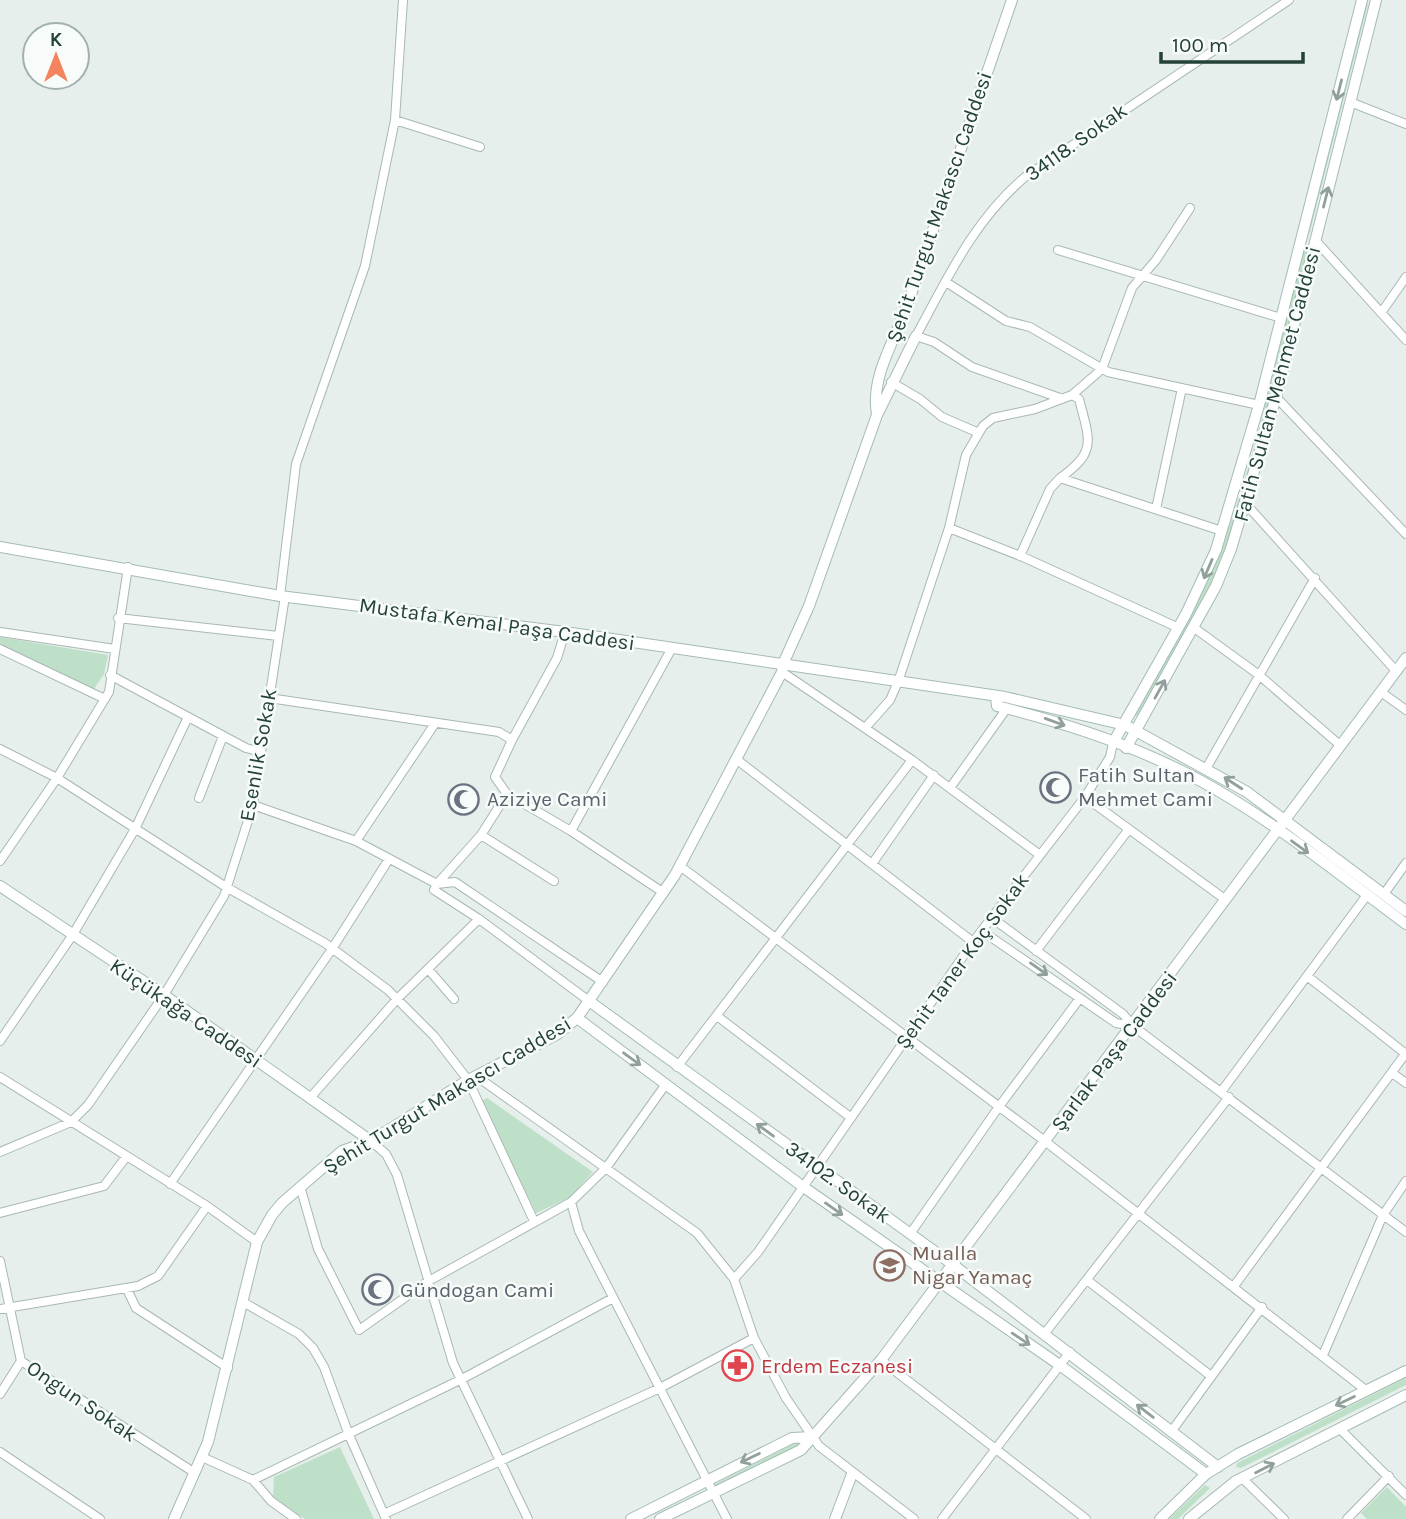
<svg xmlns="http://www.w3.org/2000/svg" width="1406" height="1519" font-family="Karla,sans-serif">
	<rect width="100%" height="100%" fill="#e6efeb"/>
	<!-- green -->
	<path fill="#bfe0c8" d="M 1365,3 L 1368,4 L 1309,235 L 1308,233 Z
		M 1303,249 L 1307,250 C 1282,346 1262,454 1227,547 C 1204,605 1169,661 1139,716 L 1135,715 C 1165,659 1200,603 1223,543 C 1259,449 1278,346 1303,249 Z
		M 0,637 L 108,655 L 104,674 L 94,689 L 0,645 Z
		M 487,1098 L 593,1172 L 569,1198 L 536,1213 L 481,1101 Z
		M 1406,1378 L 1406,1385 L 1241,1468 L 1236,1467 L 1237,1463 Z
		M 799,1441 L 801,1444 L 717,1487 L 715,1484 Z
		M 340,1447 L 374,1519 L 305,1519 L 273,1498 L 274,1477 Z
		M 1205,1485 L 1210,1488 L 1178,1519 L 1169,1519 Z
		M 1387,1487 L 1406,1507 L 1406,1519 L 1367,1519 L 1361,1513 Z"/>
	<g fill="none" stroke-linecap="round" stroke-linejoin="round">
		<defs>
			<path id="street" d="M 1350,102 L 1406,124
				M 395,120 L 480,147
				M 1315,240 L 1406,340
				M 1058,250 L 1281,318
				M 946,282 L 1006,321 L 1030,327 L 1108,372 L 1259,405
				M 1381,313 L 1406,277
				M 891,382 L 920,399 L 942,417 L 979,433
				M 1072,395 L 1102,369 L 1132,288 L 1156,260 L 1190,208
				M 1276,397 L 1406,534
				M 1060,398 L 972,367 L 934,342 L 916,336 C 947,279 974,220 1025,177 L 1289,0
				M 1246,504 L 1396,671
				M 1156,509 L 1182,388
				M 949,528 L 1023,557 L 1179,628
				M 1020,556 L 1050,489 L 1060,478 L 1222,531
				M 280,596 L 296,464 L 365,266 L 395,120 L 403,0
				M 118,618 L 278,636
				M 1193,627 L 1259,675 L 1341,746
				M 0,632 L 115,649
				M 0,649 L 105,699
				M 782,672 L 912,760 L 1040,855
				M 110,675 L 246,748 L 261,752
				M 1381,692 L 1406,710
				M 269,698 L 499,732 L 512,740 L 495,777 L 507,794 L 571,831 L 664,893
				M 866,727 L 890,700 L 898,682 L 949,528 L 966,455 L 983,426 L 993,418 L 1035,409 L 1072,395 L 1079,399 C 1090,441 1097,452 1060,478
				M 512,740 L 557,658 L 565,632
				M 0,749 L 57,778 L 226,887 L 325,943 L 388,990 L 434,1036 L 468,1080 L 534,1221
				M 736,759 L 973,942
				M 1207,767 L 1315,578
				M 950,788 L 1007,708
				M 1085,797 L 1226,900
				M 199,798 L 223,736
				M 253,805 L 356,841 L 437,884 L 434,890 L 479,919 L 589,1001
				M 571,831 L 672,648
				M 481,835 L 554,881
				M 356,841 L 434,725
				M 0,861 L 57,778 L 109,692 L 128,567
				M 872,864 L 934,775
				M 680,866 L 1046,1142 L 1367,1391
				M 437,884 L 455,882 L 603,982
				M 437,884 L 481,835 L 507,794
				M 1384,894 L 1406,863
				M 982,931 L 1116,1023 L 1133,1026 L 1123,1014 L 992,918
				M 1036,951 L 1129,829
				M 428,969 L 454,999
				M 1307,976 L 1406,1054
				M 717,1016 L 850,1117
				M 1133,1026 L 1406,1232
				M 0,1041 L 72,936 L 135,829 L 188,717
				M 677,1067 L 912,760
				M 1392,1073 L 1406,1083
				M 476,1076 L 697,1233 L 734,1279 L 754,1338 L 786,1398 L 819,1446 L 914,1519
				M 0,1077 L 207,1206 L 257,1242
				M 1221,1092 L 1367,895
				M 310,1098 L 397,999 L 479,919
				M 371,1141 L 386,1154 L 397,1175 L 453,1363 L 528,1519
				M 0,1152 L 71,1122 L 88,1105 L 164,995 L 224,896 L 253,805 L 285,596
				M 170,1184 L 332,949 L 389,859
				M 300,1186 L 318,1249 L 359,1330 L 427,1282 L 571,1202 L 606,1168 L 666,1084
				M 571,1202 L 579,1231 L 727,1519
				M 0,1213 L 104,1186 L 126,1157
				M 910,1234 L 998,1108 L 1080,998
				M 0,1261 L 21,1361 L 195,1473
				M 734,1279 L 758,1252 L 973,942 L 1085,797 L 1110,757 L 1113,743
				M 1087,1280 L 1211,1376
				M 1234,1286 L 1406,1053
				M 127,1289 L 136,1308 L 228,1368
				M 243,1302 L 299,1334 L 313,1348 L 324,1367 L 349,1435 L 386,1519
				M 0,1309 L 138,1286 L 158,1276 L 207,1206
				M 1045,1333 L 1229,1097
				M 1323,1355 L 1383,1215 L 1406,1181
				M 881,1360 L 1086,1519
				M 0,1394 L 21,1361
				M 1340,1429 L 1406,1495
				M 1171,1432 L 1262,1307
				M 0,1452 L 100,1519
				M 202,1457 L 253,1480 L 271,1501 L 296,1519
				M 1243,1479 L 1284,1519
				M 253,1480 L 462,1379 L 613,1298
				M 384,1514 L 660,1388 L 754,1338
				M 942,1519 L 1070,1352
				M 1347,1519 L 1389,1476"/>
			<path id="secondary" d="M 877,414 C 870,376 896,339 908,303 C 942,202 977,101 1012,0
				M 0,547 L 280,596 L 565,632 L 1005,697 L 1125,725 L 1247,792 L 1406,911
				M 996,698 L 997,706 C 1066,723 1139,747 1201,781 C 1274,821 1340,875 1406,924
				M 1113,743 L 1186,614 L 1216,550 L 1259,405 L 1362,0
				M 1126,748 L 1216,586 L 1231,549 L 1276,397 L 1376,0
				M 0,886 L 164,995 L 371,1141
				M 589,1001 L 952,1264 L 1218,1467
				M 577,1018 L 802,1186 L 1061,1366 L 1206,1474
				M 174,1519 L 208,1442 L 257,1242 L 272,1215 L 282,1203 L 342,1151 L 371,1141 L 468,1080 L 556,1035 L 577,1018 L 675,875 L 782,672 L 783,664 L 809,606 L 877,415 L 916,336
				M 631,1519 L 792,1438 L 813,1437
				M 660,1519 L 801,1450 L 881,1360 L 1406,658
				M 835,1519 L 852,1474
				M 1160,1519 L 1206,1474 L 1238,1454 L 1406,1371
				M 1189,1519 L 1236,1481 L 1406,1395"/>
		</defs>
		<!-- street casing -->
		<use href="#street" stroke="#a8b8b2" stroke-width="10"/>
		<!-- secondary casing -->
		<use href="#secondary" stroke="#a4bbb3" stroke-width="12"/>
		<!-- street -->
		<use href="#street" stroke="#fff" stroke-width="8"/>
		<!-- secondary -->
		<use href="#secondary" stroke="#fff" stroke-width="10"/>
	</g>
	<!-- one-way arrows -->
	<defs><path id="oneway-shaft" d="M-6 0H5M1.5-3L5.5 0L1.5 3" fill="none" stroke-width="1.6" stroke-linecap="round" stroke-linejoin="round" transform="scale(1.75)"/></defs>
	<g stroke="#92a09c">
		<use href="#oneway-shaft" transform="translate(1339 90) rotate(104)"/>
		<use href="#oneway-shaft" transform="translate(1326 197) rotate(-76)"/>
		<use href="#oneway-shaft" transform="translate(1208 569) rotate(113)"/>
		<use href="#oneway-shaft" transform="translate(1160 689) rotate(-61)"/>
		<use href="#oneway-shaft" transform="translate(1055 722) rotate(20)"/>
		<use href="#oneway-shaft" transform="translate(1233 783) rotate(-147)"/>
		<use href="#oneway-shaft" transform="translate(1300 847) rotate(36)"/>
		<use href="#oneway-shaft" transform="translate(1039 969) rotate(35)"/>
		<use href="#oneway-shaft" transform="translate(632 1059) rotate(36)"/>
		<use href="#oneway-shaft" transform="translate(765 1130) rotate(-144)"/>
		<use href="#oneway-shaft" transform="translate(834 1209) rotate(35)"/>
		<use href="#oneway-shaft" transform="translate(1021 1339) rotate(34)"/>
		<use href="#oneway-shaft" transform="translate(1345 1401) rotate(154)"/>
		<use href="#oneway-shaft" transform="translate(1145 1411) rotate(-142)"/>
		<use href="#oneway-shaft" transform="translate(750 1458) rotate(154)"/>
		<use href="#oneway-shaft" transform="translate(1265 1468) rotate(-27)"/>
	</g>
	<!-- icons -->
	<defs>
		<symbol id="mosque-ring" viewBox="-11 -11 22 22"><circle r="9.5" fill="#f7fbf9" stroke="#6b7280" stroke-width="1.5"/><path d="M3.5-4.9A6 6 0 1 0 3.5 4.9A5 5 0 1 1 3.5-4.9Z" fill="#6b7280"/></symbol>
		<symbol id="school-ring" viewBox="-11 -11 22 22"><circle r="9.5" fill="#f7fbf9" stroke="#8d6e63" stroke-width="1.5"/><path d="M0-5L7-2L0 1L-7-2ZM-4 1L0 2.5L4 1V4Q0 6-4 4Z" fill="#8d6e63"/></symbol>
		<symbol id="pharmacy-ring" viewBox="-11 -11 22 22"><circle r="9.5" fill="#f7fbf9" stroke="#e0444e" stroke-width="1.5"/><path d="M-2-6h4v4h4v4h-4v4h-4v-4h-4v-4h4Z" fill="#e0444e"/></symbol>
	</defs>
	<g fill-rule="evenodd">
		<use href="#mosque-ring" x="1038" y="770" width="35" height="35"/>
		<use href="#mosque-ring" x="446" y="782" width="35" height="35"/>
		<use href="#school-ring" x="872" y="1248" width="35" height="35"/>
		<use href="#mosque-ring" x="360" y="1272" width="35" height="35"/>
		<use href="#pharmacy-ring" x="720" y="1348" width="35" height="35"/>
	</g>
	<g text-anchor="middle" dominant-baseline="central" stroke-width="5" stroke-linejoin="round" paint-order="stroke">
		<!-- street labels -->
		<g font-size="21" fill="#24423a" stroke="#f7fbf9">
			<text transform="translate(1076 142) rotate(-35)">34118. Sokak</text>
			<text transform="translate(939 207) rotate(-71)">Şehit Turgut Makascı Caddesi</text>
			<text transform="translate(1277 384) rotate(-75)">Fatih Sultan Mehmet Caddesi</text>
			<text transform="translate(497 624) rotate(8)">Mustafa Kemal Paşa Caddesi</text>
			<text transform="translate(258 755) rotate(-80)">Esenlik Sokak</text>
			<text transform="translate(962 961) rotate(-54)">Şehit Taner Koç Sokak</text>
			<text transform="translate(186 1013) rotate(34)">Küçükağa Caddesi</text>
			<text transform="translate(1114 1051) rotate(-53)">Şarlak Paşa Caddesi</text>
			<text transform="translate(447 1095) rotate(-31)">Şehit Turgut Makascı Caddesi</text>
			<text transform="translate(838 1182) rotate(36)">34102. Sokak</text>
			<text transform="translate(82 1401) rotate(34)">Ongun Sokak</text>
		</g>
		<!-- worship labels -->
		<g font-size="21" fill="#5b616d" stroke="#f7fbf9" text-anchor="start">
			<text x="1078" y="775">Fatih Sultan<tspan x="1078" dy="24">Mehmet Cami</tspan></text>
			<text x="487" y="799">Aziziye Cami</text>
			<text x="400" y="1290">Gündogan Cami</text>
		</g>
		<!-- education labels -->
		<g font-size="21" fill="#785e54" stroke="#f7fbf9" text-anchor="start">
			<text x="912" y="1253">Mualla<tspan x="912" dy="24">Nigar Yamaç</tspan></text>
		</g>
		<!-- health labels -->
		<g font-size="21" fill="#be3a42" stroke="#f7fbf9" text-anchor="start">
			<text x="761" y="1366">Erdem Eczanesi</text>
		</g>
	</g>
	<!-- north arrow -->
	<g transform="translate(56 56)"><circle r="33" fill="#f7fbf9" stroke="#a3b1ad" stroke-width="2"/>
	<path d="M0-5L12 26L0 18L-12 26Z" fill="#f4845f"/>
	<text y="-10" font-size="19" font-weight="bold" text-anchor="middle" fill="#24423a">K</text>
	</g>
	<!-- scale -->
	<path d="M1161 52v10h142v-10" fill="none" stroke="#24423a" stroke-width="3.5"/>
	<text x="1172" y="52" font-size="21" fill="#24423a" stroke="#f7fbf9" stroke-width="5" paint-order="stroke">100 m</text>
</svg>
